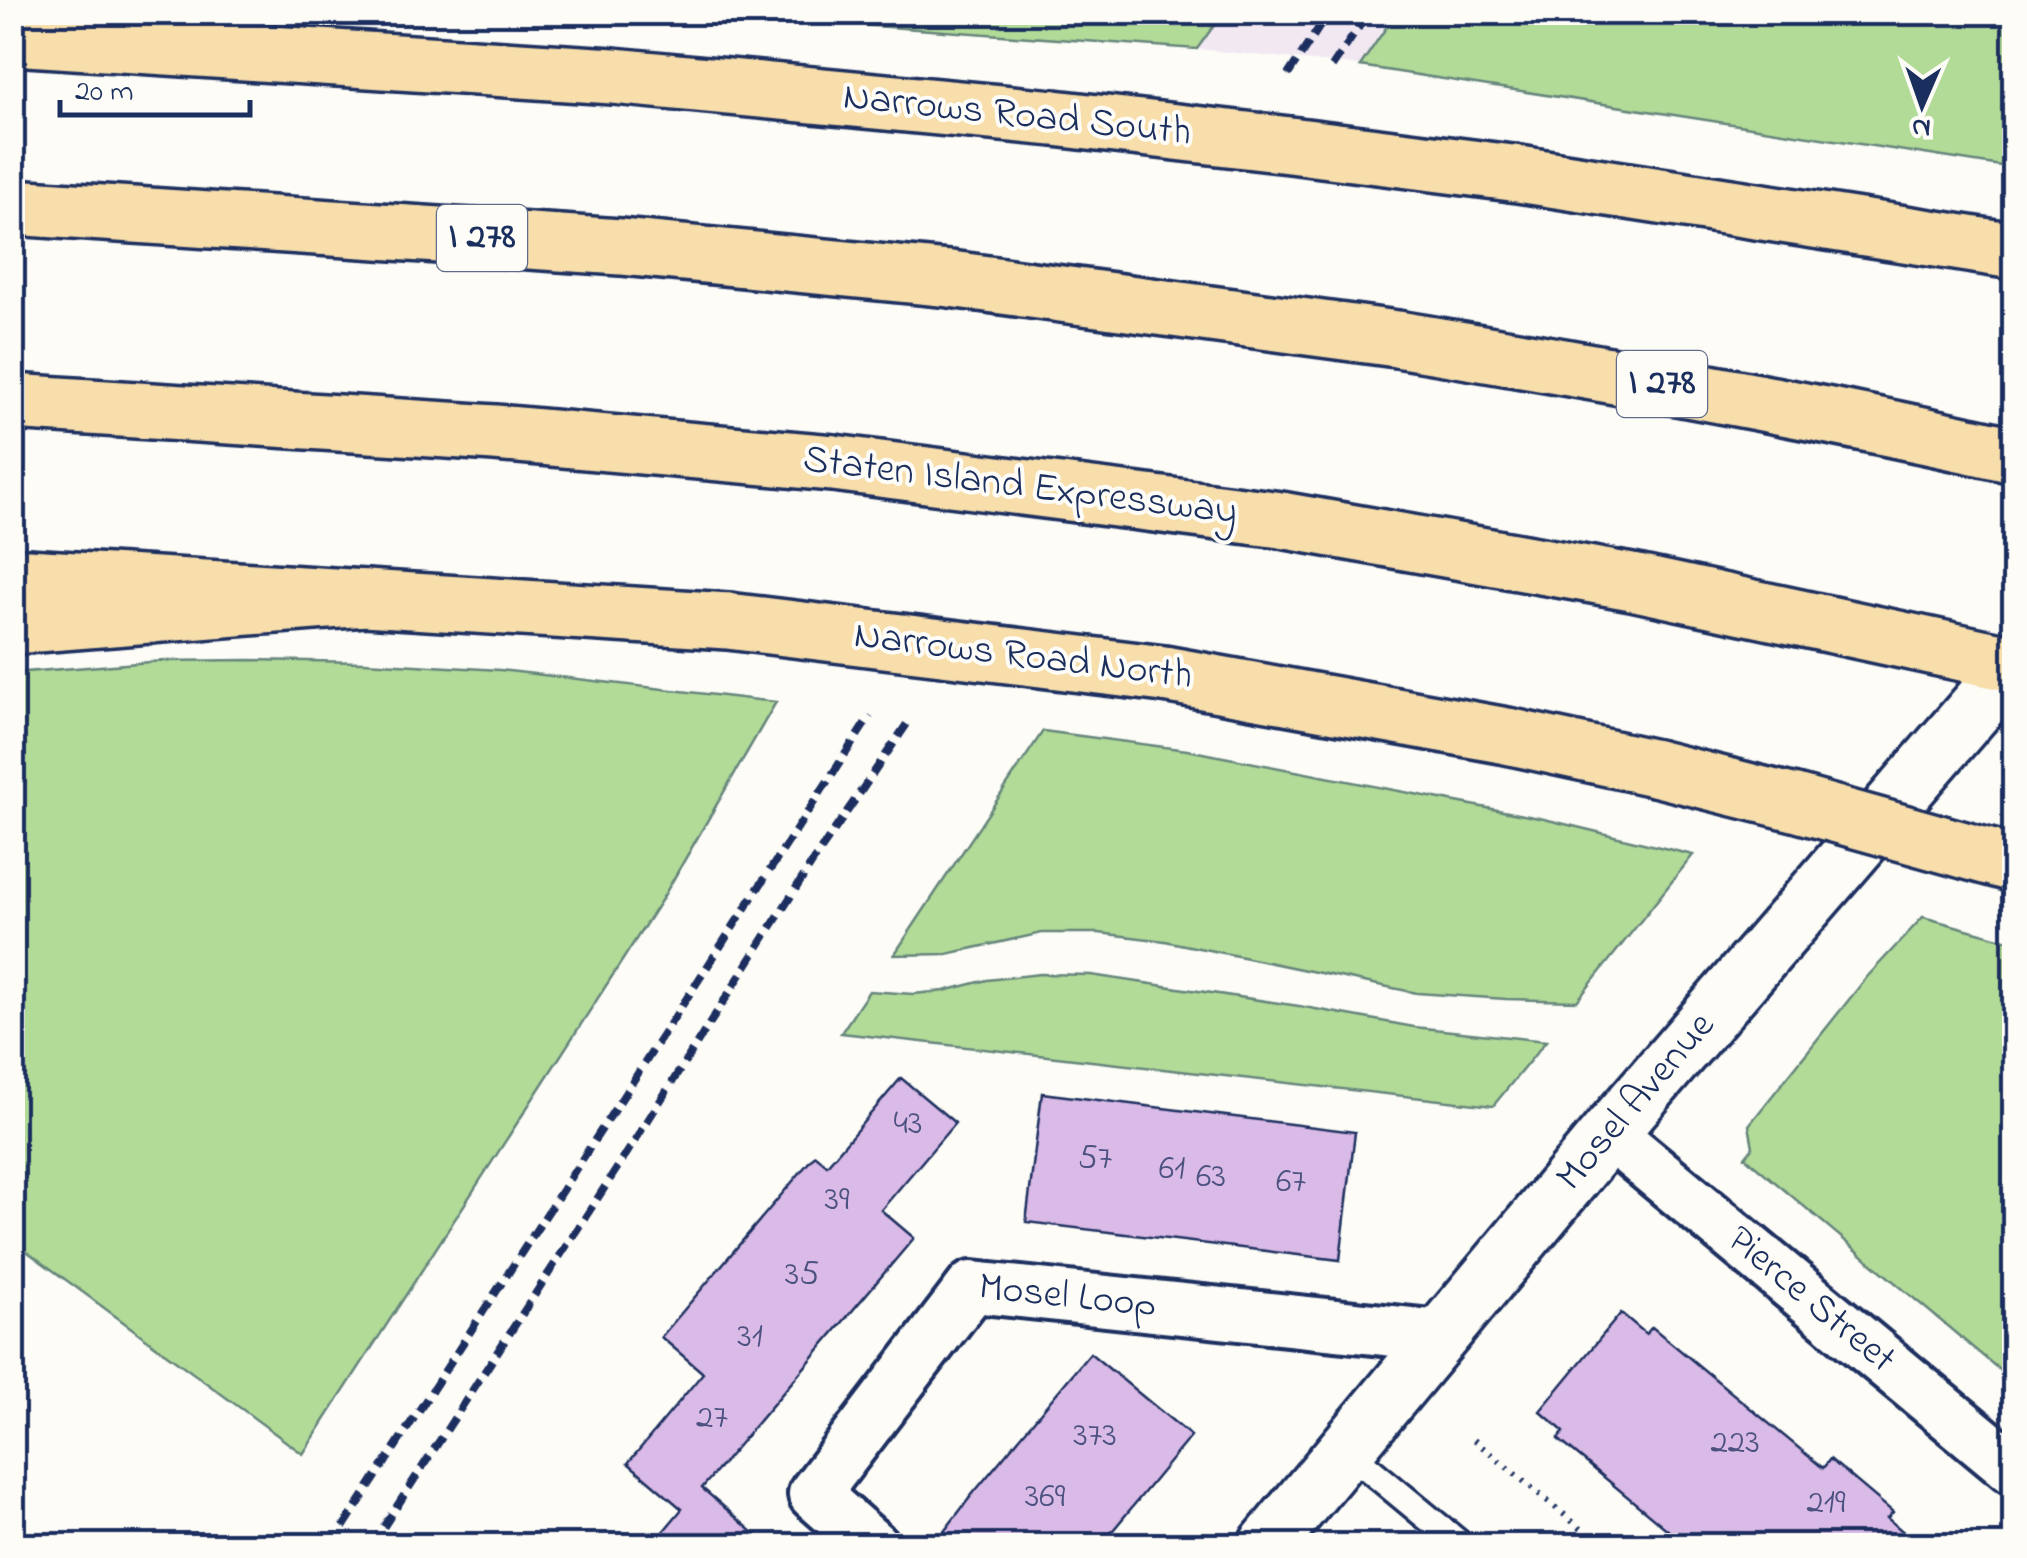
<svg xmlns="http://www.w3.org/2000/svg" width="2027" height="1558" font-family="'Indie Flower',sans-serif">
	<rect width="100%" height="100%" fill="#fdfcf7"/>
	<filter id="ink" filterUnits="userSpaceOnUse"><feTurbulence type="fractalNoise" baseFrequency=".01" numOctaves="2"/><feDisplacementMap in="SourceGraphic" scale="20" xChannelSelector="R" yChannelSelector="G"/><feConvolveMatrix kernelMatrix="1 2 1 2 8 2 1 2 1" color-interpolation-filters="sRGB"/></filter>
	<g filter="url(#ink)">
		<!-- built -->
		<path fill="#f2e8f2" d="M 1223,13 L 1396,13 L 1360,66 L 1197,49 Z"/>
		<!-- green -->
		<path fill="#b2db98" stroke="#66857b" stroke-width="2.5" d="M 692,13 L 1223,13 L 1197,49 Z
			M 1396,13 L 2014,13 L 2014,168 L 1360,66 Z
			M 249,660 L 364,662 L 500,670 L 776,702 L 662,899 L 303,1454 L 13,1241 L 13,673 L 163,661 Z
			M 1043,731 L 1187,750 L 1544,819 L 1693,855 L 1577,1001 L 1506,999 L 1417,993 L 1165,941 L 1099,933 L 1042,933 L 947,954 L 894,955 Z
			M 1923,917 L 2014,942 L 2014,1382 L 1745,1157 L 1753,1147 L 1749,1125 L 1867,977 Z
			M 1040,974 L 1091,975 L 1299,1006 L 1414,1027 L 1546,1041 L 1493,1106 L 841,1033 L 869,991 L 913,994 L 944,991 L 987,980 Z"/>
		<!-- building -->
		<path fill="#dabae6" stroke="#1b2f5e" stroke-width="2.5" d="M 901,1078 L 955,1123 L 881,1210 L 914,1238 L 702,1488 L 769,1546 L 651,1546 L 682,1509 L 628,1463 L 703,1373 L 661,1337 L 815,1155 L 827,1165 Z
			M 1042,1093 L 1355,1132 L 1340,1260 L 1026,1222 Z
			M 1621,1313 L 1646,1334 L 1652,1327 L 1823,1468 L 1830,1459 L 1893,1512 L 1887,1518 L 1920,1546 L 1687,1546 L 1558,1439 L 1564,1432 L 1540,1411 Z
			M 1090,1353 L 1191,1436 L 1157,1477 L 1100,1546 L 933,1546 L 971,1496 Z"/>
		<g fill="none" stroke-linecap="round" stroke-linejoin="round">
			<defs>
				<path id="lane" d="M 1346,1450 L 1462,1546"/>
				<g id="street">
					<path id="s1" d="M 1609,1133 L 2014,1469"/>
					<path id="s2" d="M 873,1546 L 814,1494 L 972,1287 L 1441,1336"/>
				</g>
				<g id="secondary">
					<path id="s3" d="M 1266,1546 L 1609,1133 L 2014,664"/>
				</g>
				<path id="primary" d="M 12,37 L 613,76 L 1054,118
					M 1512,173 L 2014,251
					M 12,626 L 365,598 L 728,621
					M 1164,674 L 1507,736 L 1655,768"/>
				<path id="highway" d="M 12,207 L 621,247 L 950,279
					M 1397,339 C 1604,373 1810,409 2014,455
					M 12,402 L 495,433 L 833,463
					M 1281,520 L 1632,582 L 2014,664
					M 12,578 L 27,577 L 365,598"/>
			</defs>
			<!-- lane casing -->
			<use href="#lane" stroke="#1b2f5e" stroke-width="32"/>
			<!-- street casing -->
			<use href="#street" stroke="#1b2f5e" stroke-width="58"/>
			<!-- secondary casing -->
			<use href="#secondary" stroke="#1b2f5e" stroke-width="62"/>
			<!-- primary casing -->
			<use href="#primary" stroke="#1b2f5e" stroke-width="62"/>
			<!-- highway casing -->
			<use href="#highway" stroke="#1b2f5e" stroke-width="62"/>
			<!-- path -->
			<path stroke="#1b2f5e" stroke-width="6" stroke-dasharray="2.5 8" stroke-linecap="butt" d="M 1474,1440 L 1602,1546"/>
			<!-- lane -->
			<use href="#lane" stroke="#fdfcf7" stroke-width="25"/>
			<!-- street -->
			<use href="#street" stroke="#fdfcf7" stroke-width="50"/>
			<!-- secondary -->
			<use href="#secondary" stroke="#fdfcf7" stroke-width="55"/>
			<!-- primary -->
			<use href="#primary" stroke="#f8deab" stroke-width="55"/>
			<!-- highway -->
			<use href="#highway" stroke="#f8deab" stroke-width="55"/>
			<!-- rail -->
			<path stroke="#1b2f5e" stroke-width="8" stroke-dasharray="15 8" stroke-linecap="butt" d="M 1332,67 L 1369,12
				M 1288,75 L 1329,12
				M 331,1546 L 870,716
				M 371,1546 L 627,1153 L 814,860 L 911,718"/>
			<defs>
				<path id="primary-bridge" d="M 1054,118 L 1290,145 L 1512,173
					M 728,621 L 1164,674
					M 1655,768 L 1795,803 L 2014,864"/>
				<path id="highway-bridge" d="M 950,279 L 1397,339
					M 833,463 L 1281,520"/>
			</defs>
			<!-- primary-bridge casing -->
			<use href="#primary-bridge" stroke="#1b2f5e" stroke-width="62" stroke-linecap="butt"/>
			<!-- highway-bridge casing -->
			<use href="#highway-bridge" stroke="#1b2f5e" stroke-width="62" stroke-linecap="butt"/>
			<!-- primary-bridge -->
			<use href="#primary-bridge" stroke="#f8deab" stroke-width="55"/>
			<!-- highway-bridge -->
			<use href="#highway-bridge" stroke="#f8deab" stroke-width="55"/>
		</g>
	</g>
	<g text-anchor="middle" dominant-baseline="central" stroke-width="8" stroke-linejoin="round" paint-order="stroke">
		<!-- number labels -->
		<g font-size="35" fill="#4b5280">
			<text x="908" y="1124">43</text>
			<text x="1095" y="1159">57</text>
			<text x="1172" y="1169">61</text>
			<text x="1211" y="1177">63</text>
			<text x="1291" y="1182">67</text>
			<text x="837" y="1200">39</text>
			<text x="802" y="1275">35</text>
			<text x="750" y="1337">31</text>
			<text x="712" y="1418">27</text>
			<text x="1095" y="1436">373</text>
			<text x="1735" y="1443">223</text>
			<text x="1045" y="1497">369</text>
			<text x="1826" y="1503">219</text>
		</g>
		<!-- shield labels -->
		<g fill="#fdfcf7" stroke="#5f6c8c" stroke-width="2.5">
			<rect x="437" y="205" width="90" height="66" rx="8"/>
			<rect x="1617" y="351" width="90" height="66" rx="8"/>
		</g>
		<g font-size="38" font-weight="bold" fill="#1b2f5e">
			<text x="482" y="238">I 278</text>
			<text x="1662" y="384">I 278</text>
		</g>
		<!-- street labels -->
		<g font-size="40" fill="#1b2f5e" stroke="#fdfcf7">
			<text transform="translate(1017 116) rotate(6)">Narrows Road South</text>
			<text transform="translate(1020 487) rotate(7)">Staten Island Expressway</text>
			<text transform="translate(1023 657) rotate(7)">Narrows Road North</text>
			<text stroke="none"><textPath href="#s3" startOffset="578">Mosel Avenue</textPath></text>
			<text stroke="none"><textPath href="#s1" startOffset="262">Pierce Street</textPath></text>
			<text stroke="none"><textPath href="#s2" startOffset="435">Mosel Loop</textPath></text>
		</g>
	</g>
	<!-- margin -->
	<rect width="2027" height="1558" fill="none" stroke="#fdfcf7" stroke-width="50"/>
	<rect x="25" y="25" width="1977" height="1508" fill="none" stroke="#1b2f5e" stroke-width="4" filter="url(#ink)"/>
	<!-- north arrow -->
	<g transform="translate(1922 105) rotate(182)" stroke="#fdfcf7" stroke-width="8" paint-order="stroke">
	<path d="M0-8L18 38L0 25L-18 38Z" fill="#1b2f5e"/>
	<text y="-15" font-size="28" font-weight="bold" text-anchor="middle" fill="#1b2f5e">N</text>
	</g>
	<!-- scale -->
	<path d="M60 100v15h190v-15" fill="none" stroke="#1b2f5e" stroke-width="5"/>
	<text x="75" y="100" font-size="30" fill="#1b2f5e" stroke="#fdfcf7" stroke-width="8" paint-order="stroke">20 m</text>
</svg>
